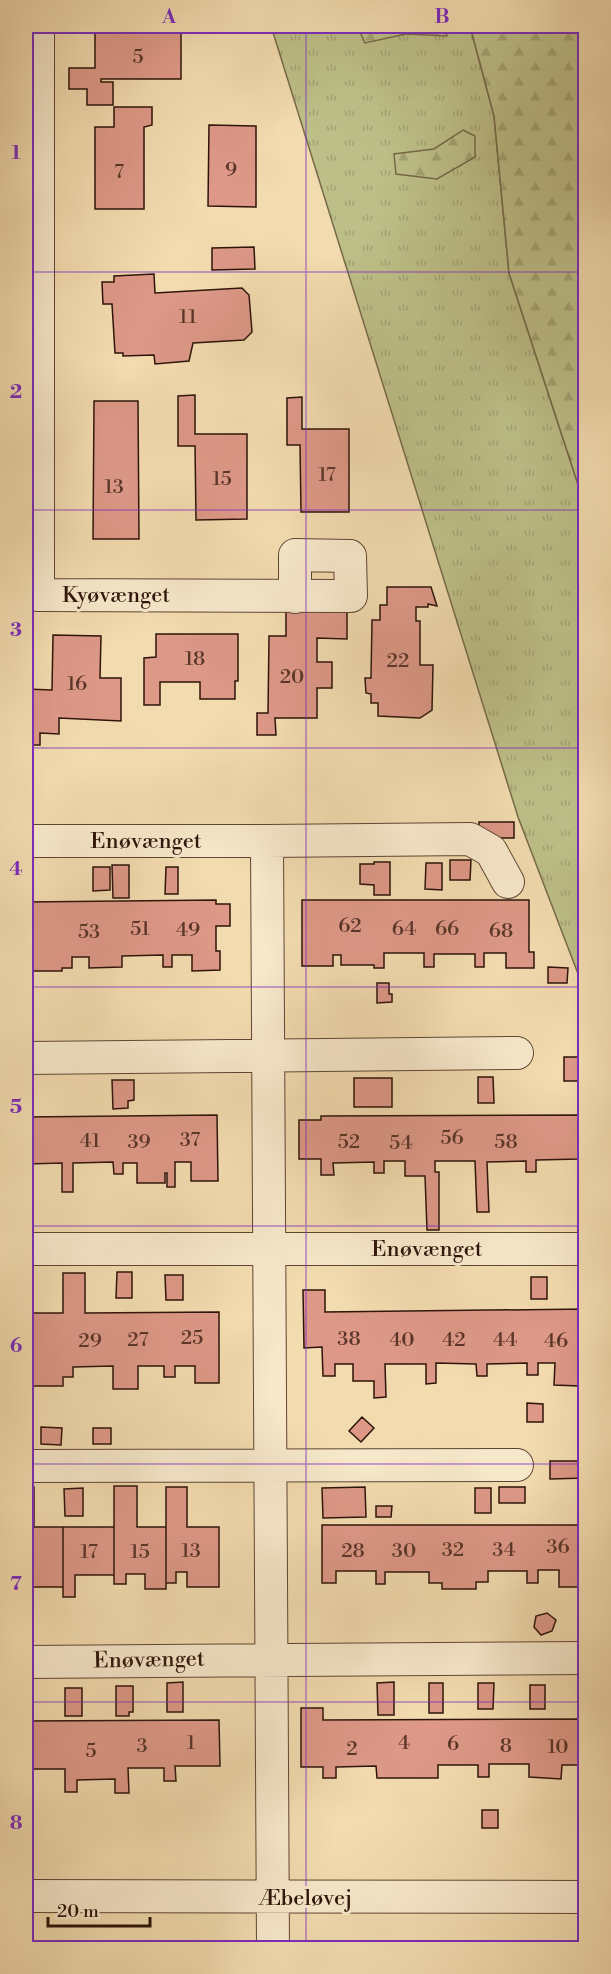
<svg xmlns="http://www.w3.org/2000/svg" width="611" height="1974" font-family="'Libre Bodoni',serif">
	<defs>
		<pattern id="grass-tufts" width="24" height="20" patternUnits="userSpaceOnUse" patternTransform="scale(1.5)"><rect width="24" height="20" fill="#bdbf88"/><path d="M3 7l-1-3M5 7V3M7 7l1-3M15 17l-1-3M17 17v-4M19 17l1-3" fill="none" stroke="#a3a374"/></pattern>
		<pattern id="forest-firs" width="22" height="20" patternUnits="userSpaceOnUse" patternTransform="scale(1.5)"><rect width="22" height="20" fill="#bdbf88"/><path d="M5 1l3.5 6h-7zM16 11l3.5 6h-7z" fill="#a3a374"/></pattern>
	</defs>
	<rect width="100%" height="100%" fill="#f2dbaf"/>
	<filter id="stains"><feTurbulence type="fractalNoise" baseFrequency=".00333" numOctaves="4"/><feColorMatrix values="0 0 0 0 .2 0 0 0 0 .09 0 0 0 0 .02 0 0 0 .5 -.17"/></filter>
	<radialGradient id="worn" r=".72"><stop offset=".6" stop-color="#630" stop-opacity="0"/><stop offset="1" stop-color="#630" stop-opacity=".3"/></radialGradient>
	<!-- grass -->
	<path fill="url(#grass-tufts)" stroke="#766a49" stroke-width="1.5" d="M 271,26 L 470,26 L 494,116 L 509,273 L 585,506 L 585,992 L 518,817 Z"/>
	<!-- forest -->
	<path fill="url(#forest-firs)" stroke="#766a49" stroke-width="1.5" d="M 368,26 L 444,26 L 447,36 L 406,34 L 365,43 L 359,30 Z
		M 470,26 L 585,26 L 585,506 L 509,273 L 494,116 Z
		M 463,130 L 475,136 L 475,157 L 437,179 L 396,174 L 394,154 L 434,149 Z"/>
	<!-- building -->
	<path fill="#dd9887" stroke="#2e140a" stroke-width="1.5" d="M 95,28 L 181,28 L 181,79 L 101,79 L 101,82 L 113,82 L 113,105 L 87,105 L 87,89 L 69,89 L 69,68 L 95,68 Z
		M 114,107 L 152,107 L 152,125 L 144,127 L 144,209 L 95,209 L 95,127 L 114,127 Z
		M 209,125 L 256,126 L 256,207 L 208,206 Z
		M 254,247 L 255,269 L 212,270 L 212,248 Z
		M 154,274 L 155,293 L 242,288 L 249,295 L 252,332 L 244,340 L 193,343 L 189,361 L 155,364 L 154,355 L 123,356 L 123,353 L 115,353 L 112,304 L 103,304 L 102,282 L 114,282 L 114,276 Z
		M 195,395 L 195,434 L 247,434 L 247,519 L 196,520 L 195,446 L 178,446 L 178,396 Z
		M 302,397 L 302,429 L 349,429 L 349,512 L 301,512 L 300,445 L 287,445 L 287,398 Z
		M 94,401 L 138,401 L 139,539 L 93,539 Z
		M 387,587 L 431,587 L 437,606 L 428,604 L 428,607 L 416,607 L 416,621 L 420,621 L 420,665 L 433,665 L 432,710 L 420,718 L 378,716 L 378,703 L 371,703 L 371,694 L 366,693 L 365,678 L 371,678 L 372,620 L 380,620 L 380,605 L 387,605 Z
		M 286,611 L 347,611 L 347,639 L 317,638 L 317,662 L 332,662 L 332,688 L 317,688 L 317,718 L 275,718 L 276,735 L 257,735 L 257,713 L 268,713 L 269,636 L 286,636 Z
		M 156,634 L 238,634 L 238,681 L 235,681 L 235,699 L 200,699 L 200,682 L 160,682 L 160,705 L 144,705 L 144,658 L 156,657 Z
		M 53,635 L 101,636 L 100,678 L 121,678 L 121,721 L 59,718 L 59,734 L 40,733 L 40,745 L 26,745 L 26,689 L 52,690 Z
		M 479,822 L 514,822 L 514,838 L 479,838 Z
		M 450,860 L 471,860 L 470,880 L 450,880 Z
		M 374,862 L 390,862 L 390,895 L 374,895 L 374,885 L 360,884 L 360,864 L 374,864 Z
		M 426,863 L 442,863 L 442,890 L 425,889 Z
		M 112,865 L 129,865 L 129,898 L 113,898 Z
		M 93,867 L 110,867 L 110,890 L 93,891 Z
		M 166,867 L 178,867 L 178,894 L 165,894 Z
		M 216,900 L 216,904 L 230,904 L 230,926 L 216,926 L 216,951 L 220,951 L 220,970 L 192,971 L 192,955 L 172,955 L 172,967 L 163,967 L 163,955 L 122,956 L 122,967 L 89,968 L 89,957 L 72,957 L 72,968 L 62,968 L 62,971 L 33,971 L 33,957 L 26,957 L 26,902 Z
		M 302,900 L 529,900 L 529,952 L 534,952 L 534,968 L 506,968 L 506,953 L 484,953 L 484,967 L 475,967 L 475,954 L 434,954 L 434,967 L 424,967 L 424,953 L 384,953 L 384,968 L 374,968 L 374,965 L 341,965 L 341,955 L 333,955 L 333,966 L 302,966 Z
		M 548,967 L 568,968 L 567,983 L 548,983 Z
		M 377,983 L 389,983 L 389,994 L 392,994 L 392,1002 L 377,1003 Z
		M 564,1057 L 586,1057 L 586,1091 L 580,1091 L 580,1081 L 564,1081 Z
		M 478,1077 L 493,1077 L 494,1103 L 478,1103 Z
		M 354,1078 L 392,1078 L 392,1107 L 354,1107 Z
		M 112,1080 L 134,1080 L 134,1100 L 128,1101 L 128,1108 L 113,1109 Z
		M 26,1082 L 31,1082 L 32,1110 L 26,1110 Z
		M 217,1115 L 218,1181 L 191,1181 L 191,1162 L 175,1162 L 175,1187 L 167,1187 L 167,1173 L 165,1173 L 165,1183 L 137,1183 L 137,1163 L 123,1163 L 123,1174 L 114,1174 L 113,1162 L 73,1163 L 73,1192 L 62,1192 L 62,1163 L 26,1164 L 26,1117 Z
		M 580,1115 L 580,1118 L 586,1118 L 586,1156 L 580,1156 L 580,1159 L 536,1160 L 536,1172 L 526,1172 L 526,1161 L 487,1162 L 489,1212 L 477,1212 L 475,1161 L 435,1161 L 435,1172 L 439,1172 L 439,1230 L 427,1230 L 425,1176 L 405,1176 L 405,1161 L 384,1161 L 384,1173 L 374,1173 L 374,1162 L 333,1163 L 334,1175 L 321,1175 L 321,1159 L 299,1159 L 299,1120 L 321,1120 L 321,1116 Z
		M 117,1272 L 132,1272 L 132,1298 L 116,1298 Z
		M 63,1273 L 85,1273 L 85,1313 L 219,1312 L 219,1383 L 195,1383 L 195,1366 L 175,1366 L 175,1377 L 164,1377 L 164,1366 L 138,1366 L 138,1389 L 113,1389 L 113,1366 L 73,1367 L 73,1377 L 63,1377 L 63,1386 L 32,1386 L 32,1366 L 26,1366 L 26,1274 L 29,1274 L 30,1313 L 63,1313 Z
		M 165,1275 L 183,1275 L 183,1300 L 166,1300 Z
		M 531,1277 L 547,1277 L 547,1299 L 531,1299 Z
		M 303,1290 L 325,1290 L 325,1312 L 586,1309 L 586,1395 L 579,1395 L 579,1386 L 554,1385 L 555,1363 L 538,1363 L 538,1375 L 527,1375 L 527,1363 L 487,1364 L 487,1376 L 477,1376 L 476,1364 L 436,1363 L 436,1383 L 426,1384 L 426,1364 L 385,1364 L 386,1397 L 374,1398 L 374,1381 L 353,1381 L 353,1364 L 335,1364 L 335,1376 L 323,1376 L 322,1347 L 304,1348 Z
		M 527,1403 L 543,1404 L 543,1422 L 527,1422 Z
		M 362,1417 L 374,1428 L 361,1442 L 349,1431 Z
		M 41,1427 L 62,1428 L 61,1445 L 41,1444 Z
		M 93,1428 L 111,1428 L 111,1444 L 93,1444 Z
		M 550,1461 L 586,1461 L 586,1478 L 550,1479 Z
		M 114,1486 L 137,1486 L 137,1527 L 166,1527 L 166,1589 L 145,1589 L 145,1574 L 126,1574 L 126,1584 L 114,1584 Z
		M 26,1487 L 34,1487 L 34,1527 L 63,1527 L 63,1587 L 26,1587 Z
		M 166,1487 L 187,1487 L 187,1527 L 219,1527 L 219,1587 L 187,1587 L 187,1572 L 176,1572 L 176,1583 L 166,1583 Z
		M 365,1487 L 366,1517 L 323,1518 L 322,1488 Z
		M 499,1487 L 525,1487 L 525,1503 L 499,1503 Z
		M 83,1488 L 83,1516 L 65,1516 L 64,1489 Z
		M 475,1488 L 491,1488 L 491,1513 L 475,1513 Z
		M 376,1506 L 392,1506 L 391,1517 L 376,1517 Z
		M 322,1525 L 582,1525 L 582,1587 L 559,1587 L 559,1570 L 538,1570 L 538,1583 L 527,1583 L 527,1571 L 488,1571 L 488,1582 L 476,1582 L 476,1589 L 442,1589 L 442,1583 L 429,1583 L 429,1572 L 385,1572 L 385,1584 L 376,1584 L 376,1571 L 336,1571 L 336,1583 L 322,1583 Z
		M 63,1527 L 114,1527 L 114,1575 L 75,1575 L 75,1597 L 63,1597 Z
		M 547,1613 L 556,1620 L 552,1631 L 541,1635 L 534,1627 L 536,1616 Z
		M 183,1682 L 183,1712 L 167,1712 L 167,1683 Z
		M 394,1682 L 394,1715 L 378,1715 L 377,1683 Z
		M 429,1683 L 443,1683 L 443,1713 L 429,1713 Z
		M 478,1683 L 494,1683 L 493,1709 L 478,1709 Z
		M 26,1685 L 30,1685 L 30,1712 L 26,1712 Z
		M 530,1685 L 545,1685 L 545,1709 L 530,1709 Z
		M 116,1686 L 133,1686 L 133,1712 L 129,1712 L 129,1716 L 116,1716 Z
		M 65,1688 L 82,1688 L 82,1716 L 65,1716 Z
		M 301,1708 L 323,1708 L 323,1720 L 583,1719 L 583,1765 L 562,1765 L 561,1779 L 529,1777 L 529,1764 L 489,1764 L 489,1777 L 478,1777 L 478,1765 L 438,1765 L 438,1778 L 377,1778 L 376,1766 L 336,1767 L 336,1778 L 323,1778 L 323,1767 L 301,1767 Z
		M 219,1720 L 220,1766 L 175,1766 L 176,1781 L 164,1781 L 164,1768 L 128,1768 L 129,1793 L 115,1793 L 115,1779 L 77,1780 L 77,1792 L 65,1792 L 65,1769 L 26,1769 L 26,1721 Z
		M 482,1810 L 498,1810 L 498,1828 L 482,1828 Z"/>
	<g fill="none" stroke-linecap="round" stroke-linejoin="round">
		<defs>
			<path id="street" d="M 38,26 L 38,595 L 351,596 L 350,556 L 295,555 L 295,597
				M 26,841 L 267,841 L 470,839 L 491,851 L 508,882
				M 267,841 L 273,1948
				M 26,1058 L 517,1053
				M 26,1249 L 586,1249
				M 26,1466 L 517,1465
				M 26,1662 L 586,1658
				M 26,1896 L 586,1897"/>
		</defs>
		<!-- street casing -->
		<use href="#street" stroke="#5f4633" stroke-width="34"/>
		<!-- street -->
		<use href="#street" stroke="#f7e8cb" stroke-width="32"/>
	</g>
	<!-- grid -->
	<path fill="none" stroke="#7b2cbf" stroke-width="1.5" stroke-opacity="0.55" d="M 306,26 L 306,1948M 26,272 L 586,272M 26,510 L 586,510M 26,748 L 586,748M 26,987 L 586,987M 26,1226 L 586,1226M 26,1464 L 586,1464M 26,1702 L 586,1702"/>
	<g text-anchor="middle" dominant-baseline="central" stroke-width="6" stroke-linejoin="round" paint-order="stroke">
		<!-- number labels -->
		<g font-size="20" fill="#5a3529">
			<text x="138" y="57">5</text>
			<text x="231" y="170">9</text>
			<text x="119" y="172">7</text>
			<text x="188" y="317">11</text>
			<text x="327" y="475">17</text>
			<text x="222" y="479">15</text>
			<text x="114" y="487">13</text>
			<text x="195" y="659">18</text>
			<text x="398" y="661">22</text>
			<text x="292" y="677">20</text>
			<text x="77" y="684">16</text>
			<text x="350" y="926">62</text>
			<text x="140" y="929">51</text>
			<text x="404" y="929">64</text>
			<text x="447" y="929">66</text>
			<text x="188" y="930">49</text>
			<text x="501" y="931">68</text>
			<text x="89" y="932">53</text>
			<text x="452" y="1138">56</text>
			<text x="190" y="1140">37</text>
			<text x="90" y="1141">41</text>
			<text x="139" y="1142">39</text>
			<text x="349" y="1142">52</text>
			<text x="506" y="1142">58</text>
			<text x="401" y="1143">54</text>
			<text x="192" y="1338">25</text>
			<text x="349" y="1339">38</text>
			<text x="138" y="1340">27</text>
			<text x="402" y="1340">40</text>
			<text x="454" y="1340">42</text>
			<text x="505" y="1340">44</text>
			<text x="90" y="1341">29</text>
			<text x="556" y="1341">46</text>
			<text x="558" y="1547">36</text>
			<text x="453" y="1550">32</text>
			<text x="504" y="1550">34</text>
			<text x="191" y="1551">13</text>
			<text x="353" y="1551">28</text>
			<text x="404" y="1551">30</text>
			<text x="89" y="1552">17</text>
			<text x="140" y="1552">15</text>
			<text x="191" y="1743">1</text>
			<text x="404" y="1743">4</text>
			<text x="453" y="1744">6</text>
			<text x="142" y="1746">3</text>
			<text x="506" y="1746">8</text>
			<text x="558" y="1747">10</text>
			<text x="352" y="1749">2</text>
			<text x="91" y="1751">5</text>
		</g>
		<!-- street labels -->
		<g font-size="22" fill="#2e140a" stroke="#f7e8cb">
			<text x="116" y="595">Kyøvænget</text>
			<text x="146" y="841">Enøvænget</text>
			<text x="427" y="1249">Enøvænget</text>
			<text transform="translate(149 1660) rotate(-1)">Enøvænget</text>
			<text x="305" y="1898">Æbeløvej</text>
		</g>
	</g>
	<!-- margin -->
	<rect width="611" height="1974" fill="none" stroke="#f2dbaf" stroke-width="66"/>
	<!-- scale -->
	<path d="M48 1917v9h102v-9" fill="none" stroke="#2e140a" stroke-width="3"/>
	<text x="57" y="1917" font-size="18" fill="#2e140a" stroke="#f7e8cb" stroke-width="4.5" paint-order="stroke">20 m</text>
	<rect x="33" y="33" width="545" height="1908" fill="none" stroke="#7b2cbf" stroke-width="2"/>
	<g font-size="20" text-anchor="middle" font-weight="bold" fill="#7b2cbf">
		<text x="169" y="23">A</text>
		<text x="442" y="23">B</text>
		<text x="16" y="159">1</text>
		<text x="16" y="398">2</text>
		<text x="16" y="636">3</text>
		<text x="16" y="875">4</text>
		<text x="16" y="1113">5</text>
		<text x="16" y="1352">6</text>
		<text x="16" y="1590">7</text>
		<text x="16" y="1829">8</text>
	</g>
	<rect width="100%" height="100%" filter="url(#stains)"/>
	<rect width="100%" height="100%" fill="url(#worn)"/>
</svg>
